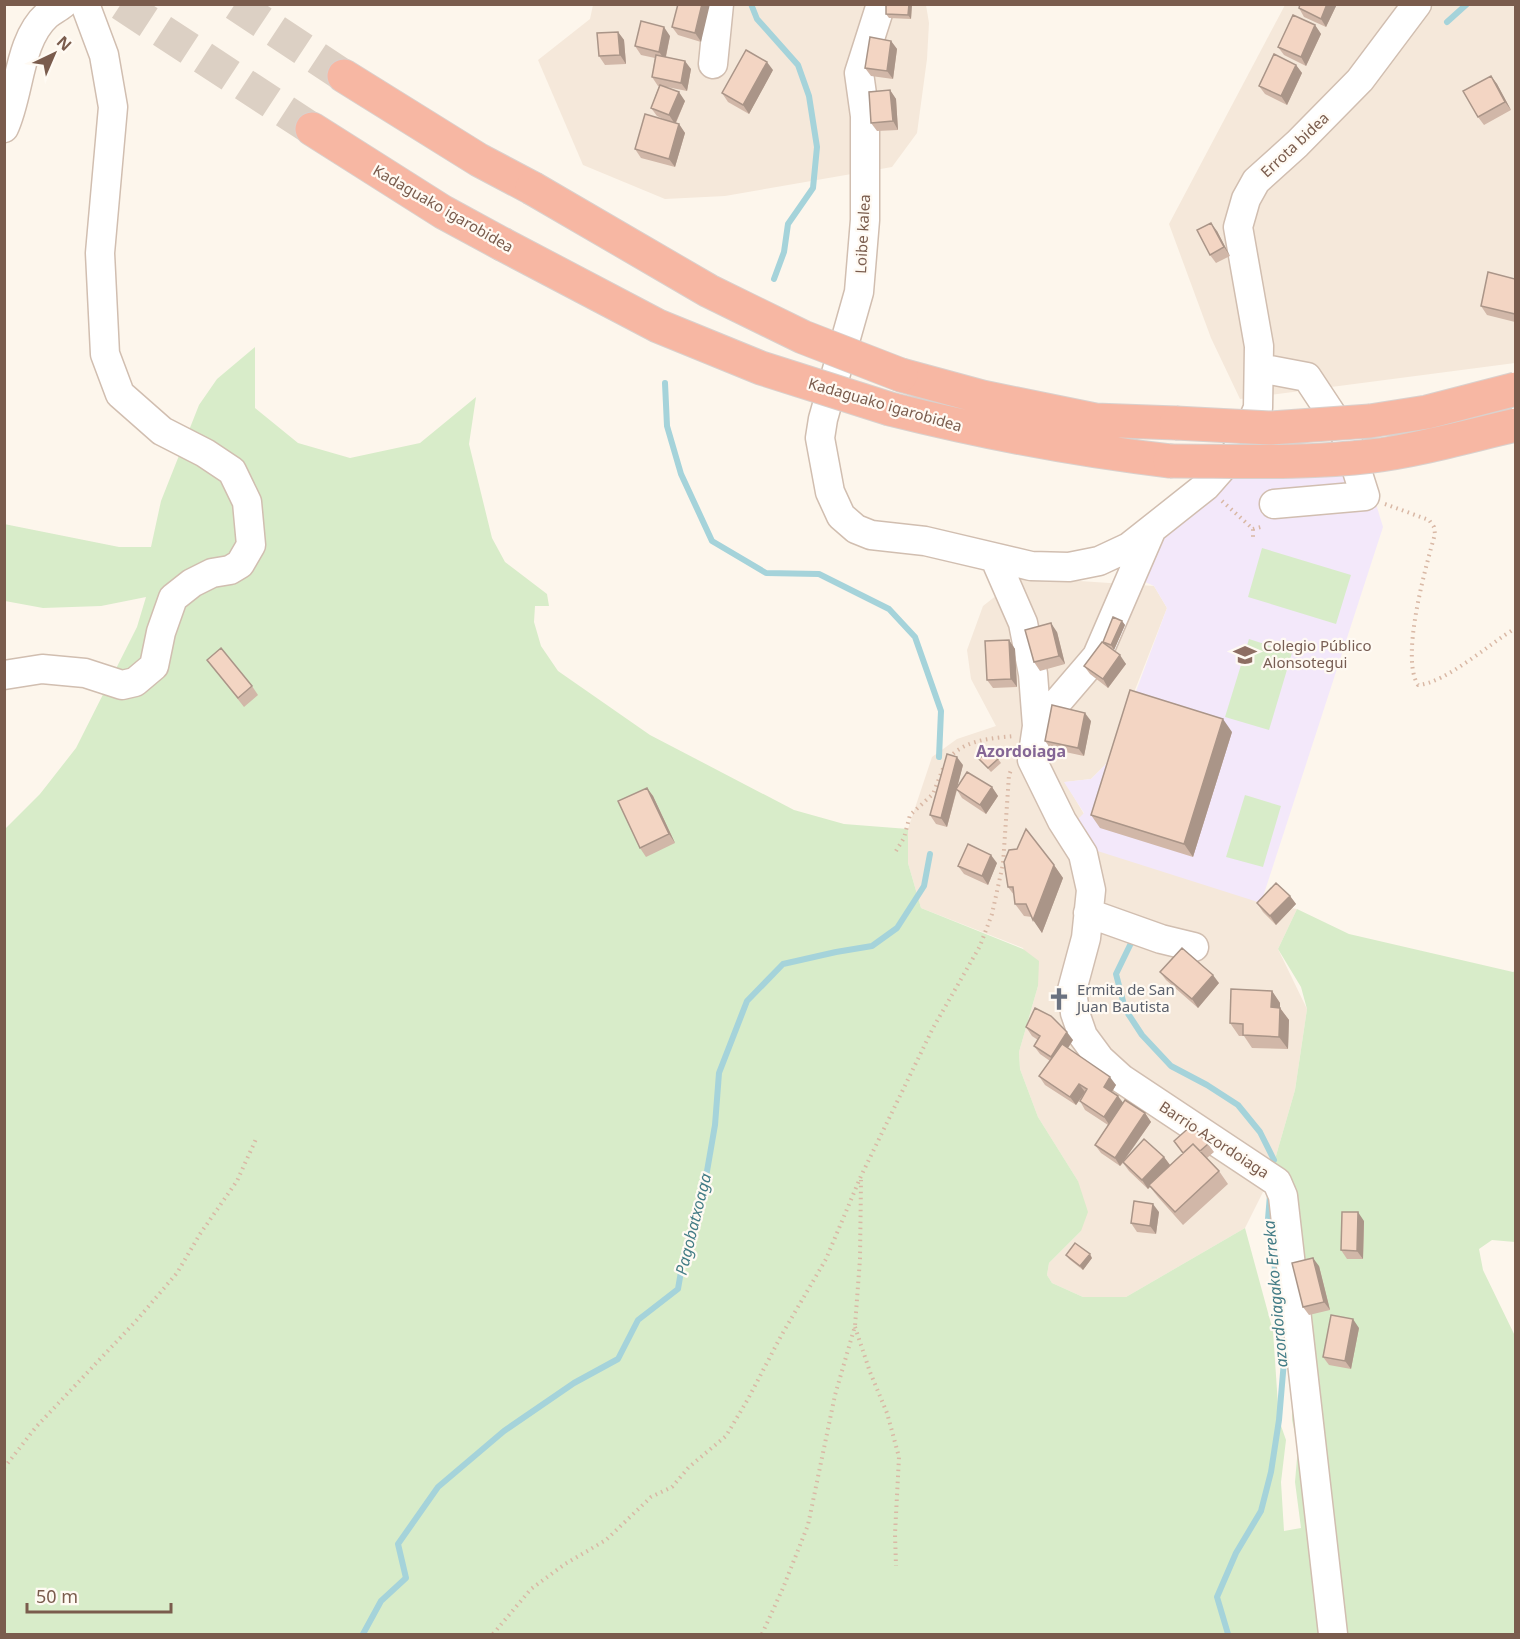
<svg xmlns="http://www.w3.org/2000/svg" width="1520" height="1639" viewBox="0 0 1520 1639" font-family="'Noto Sans',sans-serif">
  <rect width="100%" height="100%" fill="#fdf6ec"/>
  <!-- residential -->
  <path fill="#f5e8da" d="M593,5H926L929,23L927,59L917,133L892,167L725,196L665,199L583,165L538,60L590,19Z
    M1285,5H1515V363L1240,399L1211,338L1169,224Z
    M1020,577L1154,586L1167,608L1106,764L1091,779L1065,782L1084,814L1261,903L1297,909L1278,949L1307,1009L1295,1090L1269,1180L1245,1228L1126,1297H1083L1052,1283L1047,1275L1049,1263L1081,1231L1078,1181L1038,1117L1020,1069L1019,1052L1038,986L1023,948L921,908L908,863V829L932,757L957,739L996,726L971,679L967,650L983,606Z"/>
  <!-- education -->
  <path fill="#f3e8fa" d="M1366,471L1383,527L1261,903L1085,847L1076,821L1084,813L1064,782L1091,779L1106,764L1132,702L1167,608L1154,586L1143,581L1166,528L1231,477Z"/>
  <!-- grass -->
  <path fill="#d8ecc9" d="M255,347V408L298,443L350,458L420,443L476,397L469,444L492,538L505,562L547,594L549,606H535L534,622L541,646L558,671L650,735L794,810L844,824L908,829V863L921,908L1023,949L1039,961L1038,986L1019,1052L1020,1069L1038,1117L1078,1181L1088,1212L1081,1231L1049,1263L1047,1275L1052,1283L1083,1297H1126L1245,1228L1273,1331L1279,1420L1286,1440L1281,1482L1284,1531L1301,1528L1295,1482L1298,1447L1292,1420L1293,1342L1269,1180L1295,1090L1307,1009L1301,987L1278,949L1297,909L1349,934L1513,972L1515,971V1242L1492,1240L1479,1249L1483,1270L1515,1336V1634H5V829L40,794L76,748L137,627L146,597L101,606L43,608L5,601L4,524L119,547H151L161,501L199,405L217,379Z
    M1262,548L1351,575L1336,624L1248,597Z
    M1249,639L1292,653L1269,730L1225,717Z
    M1245,795L1281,806L1263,867L1226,857Z"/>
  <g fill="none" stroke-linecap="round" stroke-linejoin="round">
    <!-- stream -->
    <path stroke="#a5d3da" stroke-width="6" d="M751,4L757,19L798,65L809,96L817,147L813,188L788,224L784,252L774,279
      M1447,22L1467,4
      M665,383L667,426L681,474L712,541L766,573L819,574L889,609L915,637L941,711L939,757
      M1133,939L1116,974L1125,1009L1142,1035L1171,1066L1207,1085L1238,1105L1260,1132L1274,1160
      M363,1634L381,1601L406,1578L398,1544L438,1487L504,1431L574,1383L618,1359L638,1320L678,1289L684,1254L702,1200L715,1125L719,1073L747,1001L783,964L836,952L872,946L897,928L924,886L930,854
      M1228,1634L1217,1597L1236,1553L1261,1511L1271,1472L1279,1420L1284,1361L1281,1313L1268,1219L1270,1195"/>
    <!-- highway-tunnel -->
    <path stroke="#dcd0c4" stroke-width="33" stroke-dasharray="33 16" stroke-linecap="butt" d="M121,4L312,129
      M235,4L344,76"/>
    <!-- minor casing -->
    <g stroke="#d1beb0" stroke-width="31">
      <path id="minor" d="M881,4L859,73L865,116V220L859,292L823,419L820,438L830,492L841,516L856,529L871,535L925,541L1031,566L1069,567L1099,561L1129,547L1206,486L1242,445L1258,408L1259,346L1238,227L1246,199L1256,181L1297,144L1360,80L1417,4
        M713,64L719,4
        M4,128C20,94 18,41 47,15C52,11 58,8 63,4
        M1259,368L1307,377L1346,436L1365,496L1274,504
        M995,559L1023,623L1033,674L1037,726L1032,760L1062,821L1083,854L1091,890L1086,938L1072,990L1075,1013L1083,1036L1100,1059L1122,1079L1277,1182L1283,1196L1333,1634
        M4,675L42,669L85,673L122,685L135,682L154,666L161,632L173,598L192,583L212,573L230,570L240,564L251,545L247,502L232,471L205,453L162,431L120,394L105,354L100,253L113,107L104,55L85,4
        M1037,726L1097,656L1151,531
        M1088,913L1161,939L1194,947"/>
    </g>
    <!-- highway casing -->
    <g stroke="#dad1cd" stroke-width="35">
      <path id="highway" d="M344,76L479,160L532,188
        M312,129L443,212L502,244
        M901,375L982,397L1095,420L1176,423
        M890,409C982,432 1075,450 1170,461"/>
    </g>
    <!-- path -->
    <path stroke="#d9b8a5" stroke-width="4" stroke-dasharray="1.5 4.5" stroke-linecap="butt" d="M1222,501L1253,529V540
      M1385,504L1429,520L1434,527L1435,534C1426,566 1400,657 1418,685C1446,683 1490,643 1516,628
      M1253,529L1261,527
      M949,758C964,740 993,738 1014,736
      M896,851L904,838L910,815L933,794L944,766
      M855,1327L870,1372L887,1413L899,1457L895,1534L896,1566
      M4,1468L36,1427L136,1321L177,1273L200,1234L237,1181L256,1139
      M493,1634L531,1589L565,1564L606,1540L651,1497L672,1487L689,1467L726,1436L748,1399L781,1336L826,1259L861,1176L933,1028L980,946L992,914L1003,864L1009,775L1011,770
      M762,1634L783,1588L808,1525L835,1395L855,1326L860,1259L861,1180"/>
    <!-- minor -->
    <use href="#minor" stroke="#fff" stroke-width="28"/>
    <!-- highway -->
    <use href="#highway" stroke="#f7b7a3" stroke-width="33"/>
    <!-- highway-bridge casing -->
    <g stroke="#dad1cd" stroke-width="35" stroke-linecap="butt">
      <path id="highway-bridge" d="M532,188L709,291L803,337L901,375
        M502,244L658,326L761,368L890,409
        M1176,423L1270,428L1370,421L1427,412L1516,389
        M1170,461C1237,461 1305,464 1372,456C1420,450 1468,436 1516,425"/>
    </g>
    <!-- highway-bridge -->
    <use href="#highway-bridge" stroke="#f7b7a3" stroke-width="33"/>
  </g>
  <!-- wall -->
  <path fill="#d1b7a8" d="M678,4L701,42L678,35L672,27Z
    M886,4H912L911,19L889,18L886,14Z
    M1337,4L1326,27L1304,17L1299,8Z
    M1315,25L1321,34L1306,66L1284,55L1278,47Z
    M618,32L624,40L626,64L605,65L599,56Z
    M670,36L666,57L691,69L687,91L667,87L685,101L676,123L679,124L685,133L675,167L641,158L635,149L670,122L657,116L651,108L659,86H658L652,77L655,58L641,55L635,46Z
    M891,41L897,49L893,79L871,76L865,68Z
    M1296,65L1302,73L1287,105L1265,94L1259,86Z
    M773,70L749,114L728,102L722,93Z
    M1491,76L1497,84L1511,110L1484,125L1478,117Z
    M890,90L896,99L898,130L877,131L871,123Z
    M1217,231L1230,256L1216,263L1210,255Z
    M1515,279V322L1487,315L1481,306Z
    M1122,621L1125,625L1114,650L1111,648L1126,664L1108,688L1090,674L1084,666Z
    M1057,632L1065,664L1040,671L1034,662Z
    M1009,640L1015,649L1017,687L993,688L987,680Z
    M207,660L252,686L258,695L244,707Z
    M1091,721L1084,756L1051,749L1045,741Z
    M1232,732L1193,857L1100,828L1091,815Z
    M979,759H998L1001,763L991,772Z
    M963,765L957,787H992L998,796L986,814L962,798L957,790L947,827L936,824L930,815Z
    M647,788L653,796L675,843L646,857L640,848Z
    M997,863L988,885L964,874L958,866Z
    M1054,865L1063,878L1042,933L1032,917L1024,916L1015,904L1014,895L1008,887Z
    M1290,896L1296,904L1276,925L1263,912L1257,903Z
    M1160,972L1219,983L1198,1008L1166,980Z
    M1272,991L1280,1003V1008L1289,1020L1288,1049L1252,1048L1244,1036H1239L1230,1023Z
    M1026,1027L1073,1040L1068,1048L1116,1085L1112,1092L1123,1103L1145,1113L1151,1122L1124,1161L1164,1157L1170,1165L1183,1153L1174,1141L1208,1144L1214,1152L1207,1158L1219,1171L1228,1184L1183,1225L1158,1197L1150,1187L1148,1189L1129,1171L1123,1163L1120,1166L1101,1153L1095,1145L1108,1125L1085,1110L1080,1101L1085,1092L1076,1105L1045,1085L1039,1076L1050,1061L1040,1054L1034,1046L1038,1040L1032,1036Z
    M1159,1212L1156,1234L1137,1232L1131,1223Z
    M1364,1221L1363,1259H1347L1341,1250Z
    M1066,1255L1092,1258L1083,1270L1069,1259Z
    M1319,1266L1330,1310L1309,1315L1303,1307Z
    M1359,1328L1351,1369L1329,1365L1323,1357Z"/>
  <!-- shaded-wall -->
  <path fill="#aa9588" d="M702,4H710L701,42L695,33Z
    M909,4H912L911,19L908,15Z
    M1327,4H1337L1326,27L1321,19Z
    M1315,25L1321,34L1306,66L1301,57Z
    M664,27L670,36L665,60L659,52Z
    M618,32L624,40L626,64L620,55Z
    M891,41L897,49L893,79L887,71Z
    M685,61L691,69L687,91L681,83Z
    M767,62L773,70L749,114L743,105Z
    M1296,65L1302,73L1287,105L1281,96Z
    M1491,76L1497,84L1511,110L1505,102Z
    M890,90L896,99L898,130L893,121Z
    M679,92L685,101L675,124L669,115Z
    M679,124L685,133L675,167L669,159Z
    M1211,223L1217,231L1230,256L1224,247Z
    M1122,621L1125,625L1114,650L1111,645Z
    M1051,623L1057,632L1065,664L1059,656Z
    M1009,640L1015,649L1017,687L1011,679Z
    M1120,655L1126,664L1108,688L1103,679Z
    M1085,713L1091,721L1084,756L1078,748Z
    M1223,719L1232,732L1193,857L1184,844Z
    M957,757L963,765L947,827L941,818Z
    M992,787L998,796L986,814L980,805Z
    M647,788L653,796L675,843L669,834Z
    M991,855L997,863L988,885L982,876Z
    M1054,865L1063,878L1042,933L1033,920Z
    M1290,896L1296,904L1276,925L1270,916Z
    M1213,975L1219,983L1198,1008L1192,999Z
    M1272,991L1280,1003V1008L1289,1020L1288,1049L1279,1037L1271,1007Z
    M1067,1032L1073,1040L1057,1065L1051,1057Z
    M1110,1077L1116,1085L1110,1095L1104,1087Z
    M1079,1084L1085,1092L1076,1105L1070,1097Z
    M1118,1096L1124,1104L1110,1126L1104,1117Z
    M1145,1113L1151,1122L1120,1166L1115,1158Z
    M1164,1157L1170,1165L1148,1189L1142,1180Z
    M1153,1204L1159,1212L1156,1234L1150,1226Z
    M1358,1212L1364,1221L1363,1259L1357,1251Z
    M1090,1254L1092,1258L1083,1270L1080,1266Z
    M1313,1258L1319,1266L1330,1310L1324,1302Z
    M1353,1319L1359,1328L1351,1369L1345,1361Z"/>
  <!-- building -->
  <path fill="#f3d5c3" stroke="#aa9588" stroke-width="1.5" d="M678,4H702L695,33L672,27Z
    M886,4H909L908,15L886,14Z
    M1300,4H1327L1321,19L1299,8Z
    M1293,15L1315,25L1301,57L1278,47Z
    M641,21L664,27L659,52L635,46Z
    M618,32L620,55L599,56L597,33Z
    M870,37L891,41L887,71L865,68Z
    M746,50L767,62L743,105L722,93Z
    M1274,54L1296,65L1281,96L1259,86Z
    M656,55L685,61L681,83L652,77Z
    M1491,76L1505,102L1478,117L1463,91Z
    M660,85L679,92L669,115L651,108Z
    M890,90L893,121L871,123L869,92Z
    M645,114L679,124L669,159L635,149Z
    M1211,223L1224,247L1210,255L1197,230Z
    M1488,272L1515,279V314L1481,306Z
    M1113,617L1122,621L1111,645L1103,642Z
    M1051,623L1059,656L1034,662L1025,630Z
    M1009,640L1011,679L987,680L985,641Z
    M1102,642L1120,655L1103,679L1084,666Z
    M221,648L252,686L238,698L207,660Z
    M1130,690L1223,719L1184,844L1091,815Z
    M1052,705L1085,713L1078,748L1045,741Z
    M989,749L998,759L988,768L979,759Z
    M947,754L957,757L941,818L930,815Z
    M967,772L992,787L980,805L956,789Z
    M647,788L669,834L640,848L618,801Z
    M1026,829L1054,865L1033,920L1026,904H1015L1013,887H1008L1004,862L1009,850L1017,849Z
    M968,844L991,855L982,876L958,866Z
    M1276,883L1290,896L1270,916L1257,903Z
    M1182,948L1213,975L1192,999L1160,972Z
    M1231,989L1272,991L1271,1007L1280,1008L1279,1037L1243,1035V1024L1230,1023Z
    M1035,1008L1051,1016L1067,1032L1051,1057L1034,1046L1040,1036L1026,1027Z
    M1062,1044L1110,1077L1104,1087L1118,1096L1104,1117L1080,1101L1087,1089L1079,1084L1070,1097L1039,1076Z
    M1125,1100L1145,1113L1115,1158L1095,1145Z
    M1192,1125L1208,1144L1200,1151L1193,1144L1183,1153L1174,1141Z
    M1144,1139L1164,1157L1142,1180L1123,1162Z
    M1193,1144L1219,1171L1175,1212L1149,1185Z
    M1134,1201L1153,1204L1150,1226L1131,1223Z
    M1342,1212H1358L1357,1251L1341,1250Z
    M1075,1243L1090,1254L1080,1266L1066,1255Z
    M1313,1258L1324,1302L1303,1307L1292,1263Z
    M1331,1315L1353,1319L1345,1361L1323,1357Z"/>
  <!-- icons -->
  <defs>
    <g id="school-bare" transform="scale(1.8)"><path d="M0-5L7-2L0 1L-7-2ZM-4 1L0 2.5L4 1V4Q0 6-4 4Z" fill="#8d6e63" stroke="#fffaf3" stroke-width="2.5" paint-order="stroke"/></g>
    <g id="church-bare" transform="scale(1.8)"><path d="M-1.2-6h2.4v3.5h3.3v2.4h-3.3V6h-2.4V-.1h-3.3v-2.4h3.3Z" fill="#6b7280" stroke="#fffaf3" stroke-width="2.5" paint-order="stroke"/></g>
  </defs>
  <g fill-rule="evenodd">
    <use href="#school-bare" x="1245" y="655"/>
    <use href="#church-bare" x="1059" y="999"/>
  </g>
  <g text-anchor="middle" stroke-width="4.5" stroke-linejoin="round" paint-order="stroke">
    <!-- street labels -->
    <g font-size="15" fill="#7a5c4d" stroke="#fffaf3">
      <text transform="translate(1295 145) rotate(-43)" y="5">Errota bidea</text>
      <text transform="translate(443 209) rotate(30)" y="5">Kadaguako igarobidea</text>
      <text transform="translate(863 234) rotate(-87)" y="5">Loibe kalea</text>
      <text transform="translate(885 405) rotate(16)" y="5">Kadaguako igarobidea</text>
      <text transform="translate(1214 1140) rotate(33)" y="5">Barrio Azordoiaga</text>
    </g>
    <!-- education labels -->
    <g font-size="15" fill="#785e54" stroke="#fffaf3" text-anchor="start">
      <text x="1263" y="651">Colegio Público<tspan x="1263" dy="17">Alonsotegui</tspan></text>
    </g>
    <!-- worship labels -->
    <g font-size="15" fill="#5b616d" stroke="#fffaf3" text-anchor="start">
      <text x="1077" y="995">Ermita de San<tspan x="1077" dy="17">Juan Bautista</tspan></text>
    </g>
    <!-- neighbourhood labels -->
    <g font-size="16" font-weight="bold" fill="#846695" stroke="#fffaf3">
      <text x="1021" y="757">Azordoiaga</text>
    </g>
    <!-- water labels -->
    <g font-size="16" font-style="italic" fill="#437c86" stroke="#fffaf3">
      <text transform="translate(693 1224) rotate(-76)" y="6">Pagobatxoaga</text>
      <text transform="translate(1275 1294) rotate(-95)" y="6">azordoiagako Erreka</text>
    </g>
  </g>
  <!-- border -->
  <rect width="1520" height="1639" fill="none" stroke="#7a5c4d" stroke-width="12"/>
  <!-- north arrow -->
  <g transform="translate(54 54) rotate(44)" stroke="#fffaf3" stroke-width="4.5" paint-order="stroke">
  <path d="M0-4.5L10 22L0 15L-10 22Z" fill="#7a5c4d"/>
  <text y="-9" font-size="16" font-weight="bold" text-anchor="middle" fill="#7a5c4d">N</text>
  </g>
  <!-- scale -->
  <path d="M27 1603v9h144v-9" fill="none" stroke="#7a5c4d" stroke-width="3"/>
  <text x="36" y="1603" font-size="18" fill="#7a5c4d" stroke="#fffaf3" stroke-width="4.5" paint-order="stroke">50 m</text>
</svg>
